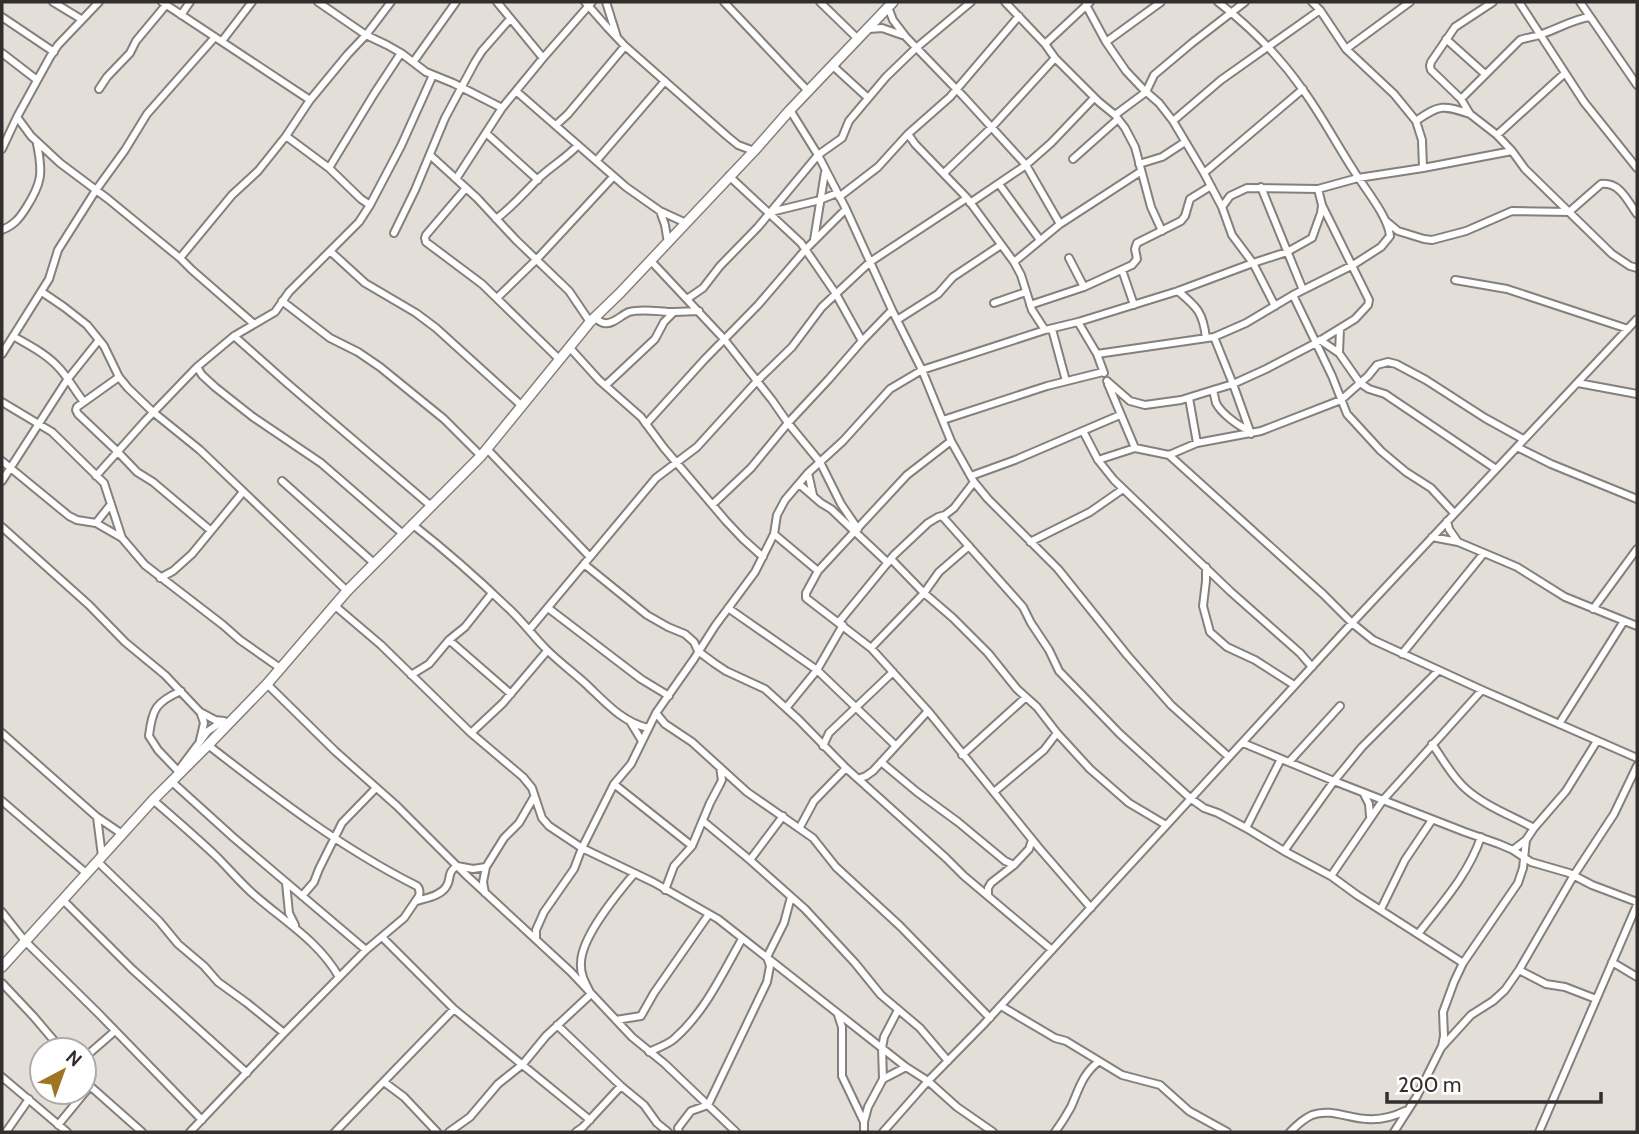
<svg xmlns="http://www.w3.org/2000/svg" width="1639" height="1134" viewBox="0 0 1639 1134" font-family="Cabin,sans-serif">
  <rect width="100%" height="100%" fill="#e4ded9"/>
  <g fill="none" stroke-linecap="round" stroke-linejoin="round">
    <!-- street casing -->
    <g stroke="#85807c" stroke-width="10">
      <path id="street" d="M53,2L81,19
        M99,2L58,45L50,57L17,117L31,136L60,163L108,199L180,258L192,270L254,324
        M162,2L310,100
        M318,2L366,35L387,45L401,53L426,72L453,83L502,108
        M497,2L543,58
        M585,2L607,27L625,46L727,136L738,145L754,151
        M606,2L617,37
        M724,2L808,91
        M820,2L858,39
        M1005,2L1045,44L1055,58L1099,102L1115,115L1125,128L1135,147L1151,207L1162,231
        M1312,2L1320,10L1346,49L1394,94L1416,121L1422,140L1423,168
        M1493,2L1455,27L1431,62L1430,66L1431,70L1461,99L1470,114L1497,135L1512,151L1525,169L1612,254L1630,266L1637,268
        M1519,2L1584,102L1637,168
        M1580,2L1637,85
        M1086,5L1106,42L1126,71L1143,89L1159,103L1173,121L1204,173L1222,207L1232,235L1253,263L1275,306
        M888,7L893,20L906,37L963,96L1026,165L1060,224
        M181,15L190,2
        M1019,16L950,97L908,134L915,144L967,198L1014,262L1021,275L1032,310L1045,330
        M2,17L54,52
        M869,29L882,28L902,35
        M1446,39L1485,74
        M222,41L252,2
        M1106,42L1161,2
        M1045,44L1090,2
        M1346,49L1410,2
        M2,53L37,80
        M414,61L456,2
        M833,66L868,98
        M99,89L107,77L130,53L136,41L166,5
        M516,91L626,187L660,211L686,223
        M1461,99L1520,40C1528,37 1535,37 1542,34C1558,29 1573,19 1590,17
        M790,110L818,155L846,209L892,310L922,370L951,441L974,482L988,499L1058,569L1127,655L1171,705L1229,757
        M1115,115L1146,92L1154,75L1192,43L1245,2
        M1173,121L1221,80L1320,10
        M1416,121C1440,104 1443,105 1470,114
        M556,125L568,114L625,46
        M486,133L538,180
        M1497,135L1565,73
        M286,136L329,168L361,199L370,205
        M2,149L17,117
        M430,155L477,198L516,240L569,291L590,322
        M1073,159L1118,119
        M597,160L665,81
        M1139,164L1162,157L1185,142
        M329,168L374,94L401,53
        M944,173L992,127L1055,58
        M1204,173L1303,89
        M729,176L801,243L836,294L862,341
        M456,179L502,108L543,58L592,2
        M999,184L1040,240
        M1261,187L1303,290
        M466,188L426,235L425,238L426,242L482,284L560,360
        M839,197L878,167L908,134
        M970,203L1026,165L1051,143L1094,98
        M1222,207L1230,196L1247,188L1318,189L1358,178L1423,168L1512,151
        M660,211L665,225L668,243
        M771,212L820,200L837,193
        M496,219C512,207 524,193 538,179C550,167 565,159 577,146
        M1386,221L1398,231L1424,239L1432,240L1466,231L1512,211L1569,212L1601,184C1620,182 1627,200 1637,214
        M2,230C14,225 19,219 26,208C42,183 43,173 37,144
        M394,233L415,190L445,118L475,62L482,51L510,19
        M814,240L825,172
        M330,251L365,283L416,313L436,328L522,406
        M180,258L232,195L258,171L286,136L310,100L348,54L366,35L391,2
        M1069,258L1084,287
        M651,261L724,339L772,400L788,423L820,462L841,504L858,529
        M1014,262L1060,224L1140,172
        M1122,270L1134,305
        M1455,280L1507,289L1628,329
        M1178,291C1197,307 1203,312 1206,338
        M42,292L64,307L87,325L104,346L119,377L128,388L153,412L200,450L347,591
        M1293,295L1332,376L1347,414L1381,451L1406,472L1431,488L1454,513
        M497,298L537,259L613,177
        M687,299L703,288L720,266L758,227L818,155L842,138L849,121L886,77L916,48L971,2
        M282,301L330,338L358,352L380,367L444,419L481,456
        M994,303L1026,292
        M1030,305L1084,287L1132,265L1137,259L1135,249L1137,243L1181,221L1185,216L1190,199L1211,186
        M595,317C598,320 599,322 604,323C613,325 621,315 629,312C642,308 660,312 674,312
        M897,320L938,294L953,277L1001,245
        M1078,322L1097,354L1104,373
        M1052,329L1066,381
        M13,336C30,346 47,354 60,369C69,379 75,391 84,402
        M234,336L288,384L431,506
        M1214,337L1233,384L1251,434
        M1320,340L1339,353L1360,383L1369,389L1385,394L1496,469
        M570,348L599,380L641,417L664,448L726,521L743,539L763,557
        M1339,353L1340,329
        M2,354L49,279L58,250L96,190L125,150L147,114L215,37
        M1097,354L1214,337L1246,323L1293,295L1353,265L1381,247L1390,236C1388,216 1365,189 1354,171C1337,145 1322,116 1303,90C1280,57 1249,26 1218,2
        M197,367L202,375L215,387L253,417L321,463L403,534
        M119,377L77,407L76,410L78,414L117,451L137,472L153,482L210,530
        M1107,381L1130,401L1145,405L1181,400L1213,390L1233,384L1266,369L1316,343L1355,319L1368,305L1369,300L1322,205L1318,189
        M1578,383L1637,394
        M1108,384L1135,448
        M606,385L655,339L664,322L674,312L699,311
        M1213,390C1214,394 1215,399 1216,403C1221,413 1239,427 1249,430
        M1189,398L1197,443
        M2,402L52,432L104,483L122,538L145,565L223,625L240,640L280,668
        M943,420L1047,386L1103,372
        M646,424L705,359L758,305L806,249L846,209
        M1083,431L1098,460L1114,480L1231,592L1300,653L1312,667
        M1517,447L1551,464L1637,499
        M487,449L590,557
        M1169,455L1323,594L1352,623L1373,640L1482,690L1637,758
        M1098,460L1135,448L1169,455L1197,443L1261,431L1341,400L1368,376L1377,365L1388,362L1396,364L1426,380L1485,418L1523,439
        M2,461L69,516L77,520L96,523L122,538
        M808,473L813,495
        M96,476L145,421L197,367L234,336L275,312L289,292L359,222L370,205L401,146L433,75
        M971,476L1015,460L1120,415
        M2,481L67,380L99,340
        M282,481L375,564
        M799,484L821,503L831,509L888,563
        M713,504L751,468L788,423L829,379L862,341L892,310
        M942,516L1023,607L1031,623L1049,650L1059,671L1120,734L1190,798L1204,808L1218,813L1246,828L1284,851L1331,876L1357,895L1463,963
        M1447,521L1449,529L1458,542
        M96,523L111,504
        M412,524C445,550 476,577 506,606C521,619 532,635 546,649C559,662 574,673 587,685C605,702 622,722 648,728
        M2,527L89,605L125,642L165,675L200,712L215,720L224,721
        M774,534L818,571L806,593V598L871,648L928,711L1039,848L1091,908
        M1432,537L1458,542L1503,561L1517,567L1565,597L1637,626
        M1030,542L1090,512L1123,489
        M891,559L924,593L953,618L988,653L1017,689L1037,707L1057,733L1090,769L1129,803L1166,825
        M584,564L647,615L668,627L685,634L694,642L698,651L714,663L726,671L765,689L798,719L846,768L946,858L964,876L1052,950
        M1206,567V581L1203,606L1210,632L1227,647L1255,660L1294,685
        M818,571L907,475L951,441
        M160,578L173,571L192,554L243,492
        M334,605L381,645L471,733L523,777L532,788L542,818L549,826L582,848L653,882L718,919L906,1067L928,1081L957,1107L993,1132
        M548,608L641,679L669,696
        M728,608L817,670L896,746
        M1593,609L1637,549
        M839,622L894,555L928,523L938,517L945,515L954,508L974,482
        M529,630L656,478L697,447L757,381L792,347L822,307L870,262L967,198
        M449,640L511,694
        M871,648L924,593L939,572L969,546
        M1402,654L1484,553
        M411,675L429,664L449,640L465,627L492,593
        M267,684L335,751L397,806L465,874L571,972L632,1037L665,1064L736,1132
        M786,708L817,670L843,625
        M656,713L665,724L692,742L747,792L813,838L836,867L900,926L990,1018
        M631,723L642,741
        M1559,724L1624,621
        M2,733L97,817L122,834
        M471,733L503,703L547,651
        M200,740L204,723L201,714
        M1243,743L1334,781L1465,832L1499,844L1513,850L1531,862L1569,873L1592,885L1637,902
        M1432,744C1443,759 1452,777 1466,789C1485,806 1512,816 1534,828
        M823,746L829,733L893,672
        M962,755L1025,698
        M881,762L917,792L958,822L1005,861L1014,865
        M1289,762L1340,706
        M181,767L208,731L223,721
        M178,771L158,750L149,736C152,709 156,702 181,691
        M858,779L866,776L873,771L928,711
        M171,781L234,838L366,950
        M614,784L692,846
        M994,792L1044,750L1057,733
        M1364,794L1369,804L1370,816
        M153,800C175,819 196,837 217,857C229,869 239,881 251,892C282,920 318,940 339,977
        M2,801L86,873
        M783,816L750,860L805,909L855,963L881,995L920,1028L948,1061
        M97,817L102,856
        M703,821L750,860
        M800,827L814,801L846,768
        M1246,828L1281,759
        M1513,850L1526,840L1534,828L1566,791L1597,741
        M1284,851L1334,781L1362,747L1438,671
        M97,861L159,921L178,944L204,966L218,982L247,1003L284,1033
        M1331,876L1383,800L1482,690
        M286,883L289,913L295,925
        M665,890L674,866L692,846L710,803L719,786L722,780L720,767
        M485,893L483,882L486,867L504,838L519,823L534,797
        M988,895V888L991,883L1014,865L1029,849L1032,840
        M302,896L314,882L319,869L342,823L376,788
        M63,900L132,969L247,1073
        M417,901C426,898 440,896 446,887C452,879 446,873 457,866L473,869L486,867
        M1381,909L1405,860L1432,820
        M2,912L25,941L98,1013L202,1120
        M1418,934C1442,903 1468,875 1481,837
        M382,937L454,1009L590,1120
        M536,938V930L544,912L574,869L582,848L614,784L631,764L656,713L694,659L715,626L755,572L774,534L777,515L785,500L808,473L843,441L890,389L922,370L1045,330L1078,322L1178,291L1253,263L1287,252L1312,238L1321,213L1322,205
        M1612,962L1637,977
        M1519,970L1546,984L1565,987L1596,999
        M2,983L34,1017L62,1050
        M1001,1006L1055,1038L1066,1041L1122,1075L1160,1085L1189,1111L1227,1132
        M838,1015L842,1027V1076L864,1122
        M616,1020L641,1016L654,993L709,914
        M557,1025L621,1086L644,1105L657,1123L668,1132
        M1442,1046L1444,1036L1443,1012L1454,982L1463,963L1518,883L1523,868L1526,840
        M649,1052C657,1048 667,1045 674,1039C705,1012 722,974 742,939
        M84,1058L115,1031
        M2,1077L67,1132
        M883,1079L906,1067
        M384,1082L404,1097L437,1132
        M90,1086L142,1132
        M58,1125L90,1086L84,1079
        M6,1132L29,1099
        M190,1132L284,1033L366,950L404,918L419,896C420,892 420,889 417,886C341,848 275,797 208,745
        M335,1132L454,1009
        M449,1132L470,1117L498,1084L523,1064L546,1036L591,994C586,984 580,975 581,963C581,937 617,894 634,874
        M576,1132L583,1127L621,1086
        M679,1132L678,1128L691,1111L708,1105L767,982L770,966L767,957L784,923L791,897
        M864,1132V1122L868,1107L883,1079L882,1048L884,1037L898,1010
        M883,1132L928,1081L983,1025L1352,623L1637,319
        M1055,1132C1061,1124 1066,1116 1071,1107C1079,1089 1082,1075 1098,1062
        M1290,1132C1297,1125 1303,1119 1312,1115C1330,1108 1350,1119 1367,1119C1382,1120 1393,1117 1405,1111
        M1394,1132L1417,1096L1441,1048L1471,1015L1493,1001L1505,990L1519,970L1574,875L1614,814L1637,766
        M1539,1132L1637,905"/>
    </g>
    <!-- secondary casing -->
    <g stroke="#85807c" stroke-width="12">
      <path id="secondary" d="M2,967L153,800L208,745L267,684L347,591L481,456L590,322L620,293L686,223L754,151L790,110L893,2"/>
    </g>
    <!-- street -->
    <use href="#street" stroke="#fff" stroke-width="6"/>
    <!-- secondary -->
    <use href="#secondary" stroke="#fff" stroke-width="9"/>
  </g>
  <!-- border -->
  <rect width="1639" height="1134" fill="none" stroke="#312f2d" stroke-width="7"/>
  <!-- north arrow -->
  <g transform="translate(63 1071) rotate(41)"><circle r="33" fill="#ffffff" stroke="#adacab" stroke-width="2"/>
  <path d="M0-5L12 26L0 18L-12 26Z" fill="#a07425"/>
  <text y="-10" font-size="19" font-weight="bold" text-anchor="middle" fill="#312f2d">N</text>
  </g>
  <!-- scale -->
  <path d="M1387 1092v10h214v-10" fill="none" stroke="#312f2d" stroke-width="3.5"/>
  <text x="1398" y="1092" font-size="21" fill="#312f2d" stroke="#ffffff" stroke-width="5" paint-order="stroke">200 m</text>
</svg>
